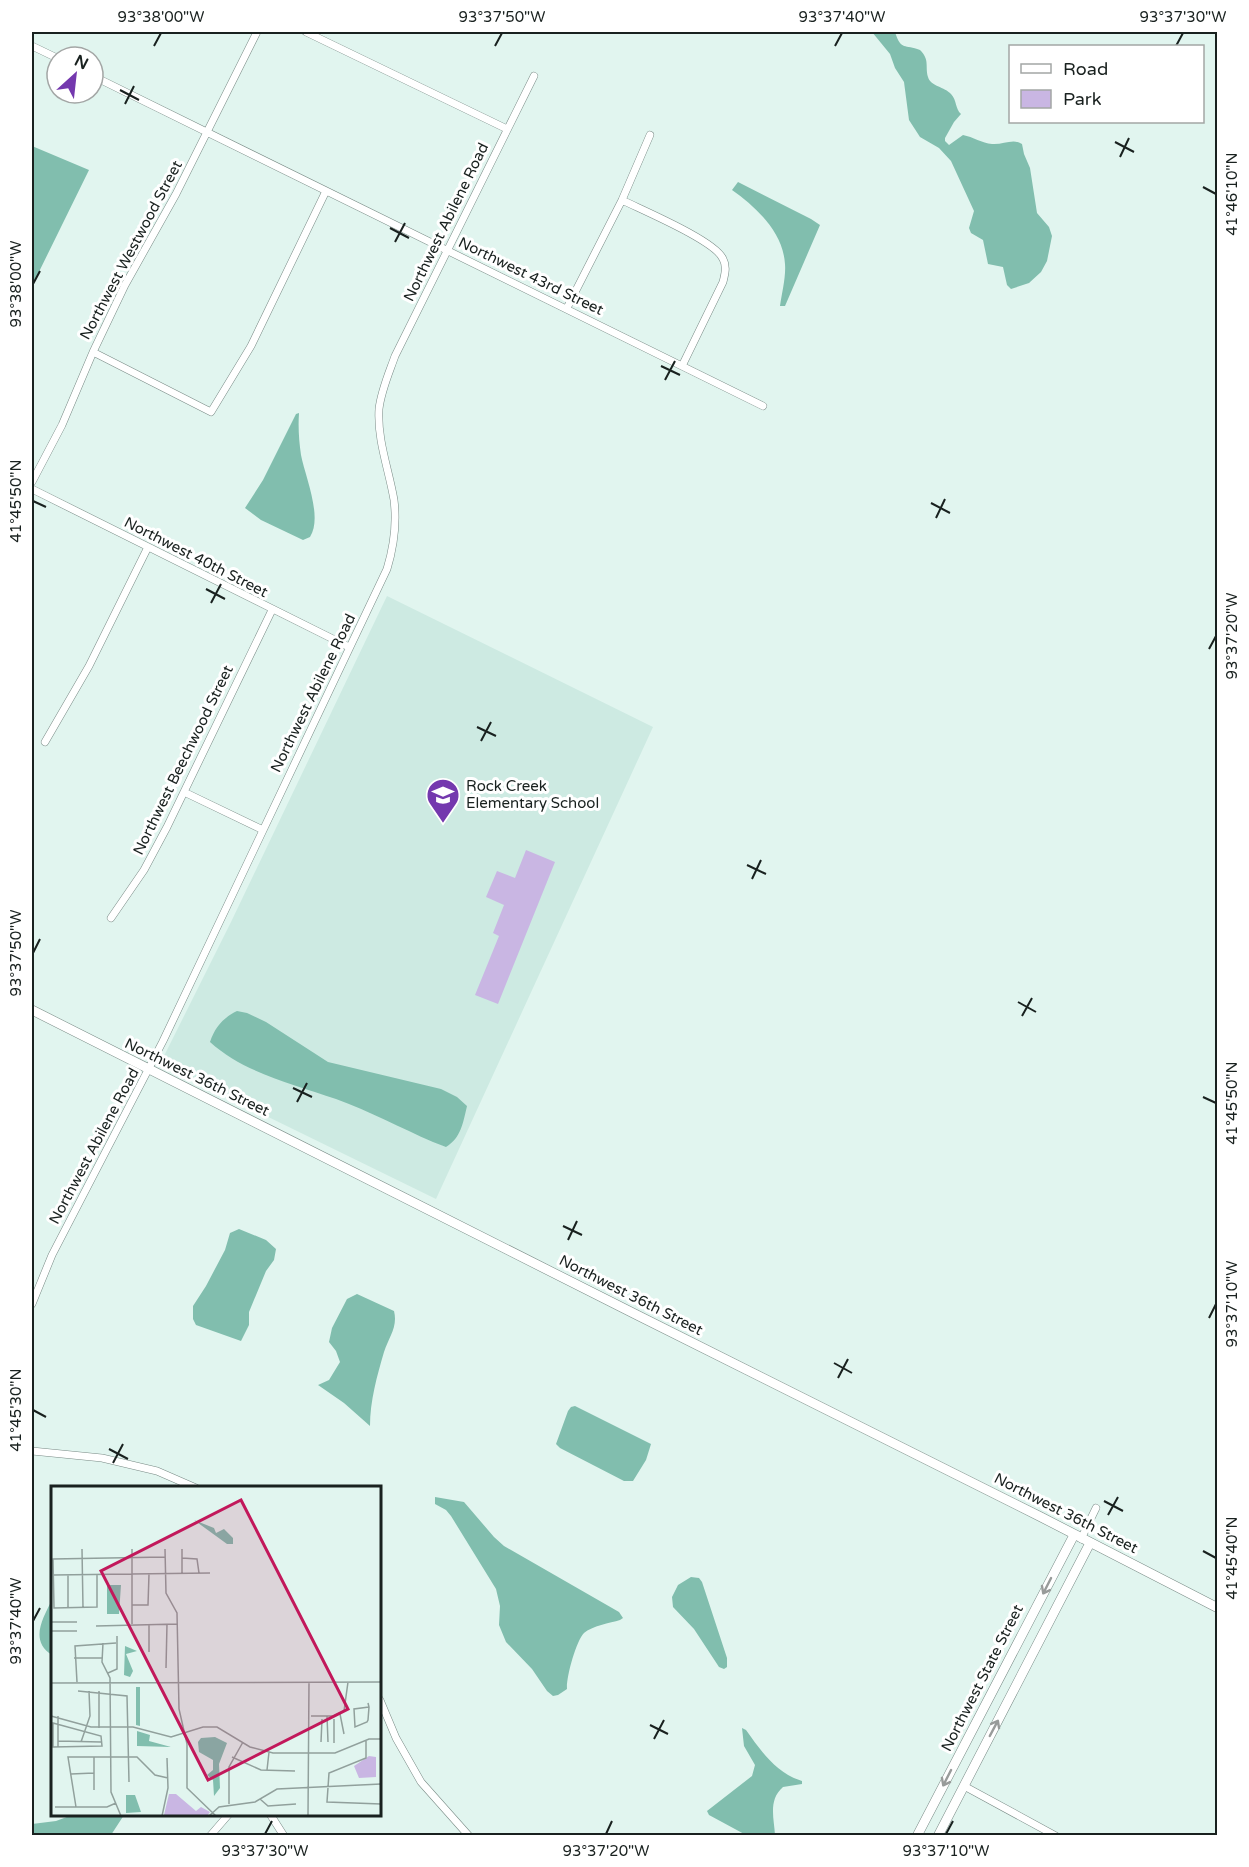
<svg xmlns="http://www.w3.org/2000/svg" width="1249" height="1867" viewBox="0 0 1249 1867" font-family="'Varela Round',sans-serif">
  <rect width="100%" height="100%" fill="#e1f5ef"/>
  <!-- built -->
  <path fill="#cdeae2" d="M387,596L653,727L436,1199L160,1064L231,922Z"/>
  <!-- green -->
  <path fill="#c9b6e3" d="M526,850L555,862L498,1004L475,995L499,936L493,933L504,905L486,897L497,871L515,878Z"/>
  <!-- water -->
  <path fill="#81beae" d="M872,32H895C901,51 905,44 920,50C930,60 925,66 928,77C930,86 945,87 951,94C957,100 955,109 961,114L954,122L945,138V141L949,145L963,135C973,137 982,143 992,144C1003,145 1013,138 1022,144L1024,154L1030,168L1037,213L1049,227L1052,236L1047,261L1041,272L1029,283L1011,289L1007,285L1003,267L988,264L983,240L971,233L969,228L974,211L951,161L939,148L920,137L909,120L904,82L895,68L890,54Z
    M32,146L89,170L32,286Z
    M738,182L811,219L820,225L785,306H780C782,292 786,277 785,264C783,232 756,207 732,190Z
    M299,413C298,427 299,441 301,455C305,476 323,517 310,537L303,540L261,520L245,508L263,480L296,414Z
    M237,1011L247,1013L266,1022L328,1062L441,1089L457,1097L467,1106C463,1123 461,1138 446,1147L433,1142C401,1128 369,1111 336,1099C293,1084 244,1073 210,1042C215,1027 223,1018 237,1011Z
    M239,1229L266,1240L276,1249L274,1260L266,1271L249,1312V1325L241,1341L196,1325L193,1319V1306L206,1286L225,1250L230,1233Z
    M357,1294L394,1311C398,1327 389,1337 384,1352C377,1376 370,1401 370,1426L344,1403L318,1385L329,1380L340,1362L336,1351L329,1342L332,1328L347,1299Z
    M575,1406L651,1444L646,1460L633,1481H624L560,1448L556,1444L568,1411L571,1407Z
    M435,1497L464,1502L494,1537L504,1546L619,1612L623,1618L620,1620C610,1623 592,1626 584,1633C576,1641 566,1678 567,1689L558,1695L553,1696L547,1691L532,1669L506,1642L499,1625L500,1606L496,1589L451,1516L446,1510L435,1504Z
    M691,1577L699,1578L702,1582L727,1658V1667L724,1669L719,1667L694,1629L673,1607L672,1597L678,1585Z
    M52,1600V1655C29,1641 43,1618 52,1600Z
    M742,1728L746,1730C761,1751 776,1773 802,1781V1784L783,1787C768,1800 774,1818 775,1835H746L709,1815L707,1811L752,1776L755,1765L744,1746Z
    M72,1815V1814L124,1815L111,1835H32V1824L56,1821Z"/>
  <g fill="none" stroke-linecap="round" stroke-linejoin="round">
    <!-- street casing -->
    <g stroke="#788a85" stroke-width="8">
      <path id="street" d="M306,32L507,129
        M32,46L57,58
        M93,76L763,406
        M622,200C642,210 716,241 723,259C727,266 725,274 723,282L682,366
        M567,308L622,200L650,135
        M93,352L211,412L251,346L326,191
        M32,482L62,425L93,352L125,285L176,194L257,32
        M32,489L349,647
        M45,742L89,666L148,547
        M184,792L263,830
        M111,918L144,870L167,827L272,610
        M32,1304L52,1255L163,1041L387,569C394,546 397,524 394,500C389,470 377,440 379,409C381,391 389,373 395,356L534,76
        M32,1451L102,1458L157,1471L196,1488
        M1081,1539L1096,1508
        M380,1700L396,1738L421,1782L469,1836
        M964,1786L1056,1836
        M270,1814L284,1836
        M210,1836L229,1814"/>
    </g>
    <!-- secondary casing -->
    <g stroke="#788a85" stroke-width="10">
      <path id="secondary" d="M32,1010L637,1315L1041,1517L1218,1608
        M917,1836L1074,1535
        M938,1836L1090,1543"/>
    </g>
    <!-- street -->
    <use href="#street" stroke="#fff" stroke-width="7"/>
    <!-- secondary -->
    <use href="#secondary" stroke="#fff" stroke-width="9"/>
  </g>
  <!-- one-way arrows -->
  <defs><path id="oneway-shaft" d="M-6 0H5M1.5-3L5.5 0L1.5 3" fill="none" stroke-width="1.6" stroke-linecap="round" stroke-linejoin="round" transform="scale(1.5)"/></defs>
  <g stroke="#989b9a">
    <use href="#oneway-shaft" transform="translate(1047 1586) rotate(117)"/>
    <use href="#oneway-shaft" transform="translate(994 1728) rotate(-62)"/>
    <use href="#oneway-shaft" transform="translate(947 1778) rotate(117)"/>
  </g>
  <!-- ticks -->
  <path fill="none" stroke="#19211f" stroke-width="2" d="M154,46L161,33M495,46L502,33M835,46L842,33M1176,46L1183,33M120,90L139,100M125,104L134,86M1115,142L1134,152M1120,157L1129,138M1203,187L1216,194M390,228L409,238M395,242L405,223M33,284L40,271M661,366L680,375M665,380L675,361M33,501L46,507M931,503L950,513M936,518L945,499M206,589L225,599M211,603L221,584M1209,649L1216,636M477,727L496,736M481,741L491,722M747,865L766,874M752,879L761,860M33,953L40,939M1018,1002L1036,1012M1022,1016L1032,998M293,1088L312,1097M1203,1097L1216,1103M297,1102L307,1083M563,1226L582,1235M568,1240L577,1221M1209,1318L1216,1304M834,1363L852,1373M838,1378L848,1359M33,1410L46,1417M109,1449L128,1459M113,1463L123,1444M1104,1501L1123,1511M1108,1515L1118,1497M1203,1551L1216,1558M33,1621L40,1608M650,1725L668,1734M654,1739L664,1720M265,1834L272,1821M606,1834L612,1821M946,1834L953,1821"/>
  <!-- icons -->
  <defs>
    <g id="school-pin" transform="scale(1.725)"><path d="M0 17L-7.5 6A9.5 9.5 0 1 1 7.5 6Z" fill="#7438ae" stroke="#fff"/><path d="M0-5L7-2L0 1L-7-2ZM-4 1L0 2.5L4 1V4Q0 6-4 4Z" fill="#fff"/></g>
  </defs>
  <g fill-rule="evenodd">
    <use href="#school-pin" x="443" y="795"/>
  </g>
  <g text-anchor="middle" stroke-width="6" stroke-linejoin="round" paint-order="stroke">
    <!-- street labels -->
    <g font-size="15" fill="#19211f" stroke="#fff">
      <text transform="translate(446 222) rotate(-64)" y="5">Northwest Abilene Road</text>
      <text transform="translate(131 250) rotate(-62)" y="5">Northwest Westwood Street</text>
      <text transform="translate(531 276) rotate(26)" y="5">Northwest 43rd Street</text>
      <text transform="translate(196 557) rotate(27)" y="5">Northwest 40th Street</text>
      <text transform="translate(313 693) rotate(-64)" y="5">Northwest Abilene Road</text>
      <text transform="translate(183 760) rotate(-64)" y="5">Northwest Beechwood Street</text>
      <text transform="translate(197 1077) rotate(26)" y="5">Northwest 36th Street</text>
      <text transform="translate(94 1146) rotate(-62)" y="5">Northwest Abilene Road</text>
      <text transform="translate(631 1295) rotate(27)" y="5">Northwest 36th Street</text>
      <text transform="translate(1066 1513) rotate(27)" y="5">Northwest 36th Street</text>
      <text transform="translate(982 1678) rotate(-63)" y="5">Northwest State Street</text>
    </g>
    <!-- poi labels -->
    <g font-size="15" fill="#19211f" stroke="#fff" text-anchor="start">
      <text x="466" y="791">Rock Creek<tspan x="466" dy="17">Elementary School</tspan></text>
    </g>
  </g>
  <!-- overview -->
  <g transform="translate(51 1486)">
    <rect width="330" height="330" fill="#e1f5ef"/>
    <path d="M318,270L325,271V291L308,292L303,280ZM118,308H125L145,325L150,321L159,326L156,330L113,329Z" fill="#c9b6e3"/>
    <path d="M143,34L163,42L165,47L173,43L182,52V58H176ZM56,99H70L68,128H56ZM74,160L86,165L75,168L82,185L79,191L73,189ZM85,201H89V240L85,239ZM86,245L99,249L98,255L120,261L86,260ZM164,251L176,257L168,278L169,302L163,310L162,294L156,289L162,284V274L148,266L147,256L150,252ZM75,309H84L90,326L75,327Z" fill="#81beae"/>
    <path fill="none" stroke="#91a09c" stroke-width="1.5" d="M31,63L32,122M81,63V138M114,63L115,107L126,127L128,223L136,258V302L165,330M131,63V87M131,72L146,73L148,87M2,89L159,87M17,89V122M46,89V121L3,122L2,73L114,71M81,119H97L98,88M0,136H26M45,140L126,138M0,145H26M52,157L51,176L59,192L60,306L70,330M98,166V138M23,172H51M115,182L116,138M57,187L66,183V150M26,196L24,160L65,157M0,197L330,196M27,205L76,210L78,296M317,217L318,221L317,234L316,236L304,241L303,223L318,221M289,228L293,248M0,230L40,241H82L120,251L152,241H166L199,261L222,267H284L318,253H330M260,230H282L293,225L297,196M276,230L277,256M2,237L50,250L51,260L2,261ZM48,242V205M315,254V272L278,287L276,316L330,318M7,255L50,256M30,256L39,230L38,205M270,256L271,233M283,257V233M7,261V230M43,271V304M181,271L210,284L244,285M216,284L218,266M20,288L43,287M209,313L217,320L245,318M178,318V281L192,256M4,321H56L65,317M25,321L17,271H86L104,289L117,292M111,330L117,302L116,272M158,330L168,321L204,316L226,303L330,298M257,330L258,196"/>
    <path fill="#c2185b" fill-opacity="0.15" stroke="#c2185b" stroke-width="3" d="M190,14L297,223L157,294L50,85Z"/>
    <rect width="330" height="330" fill="none" stroke="#19211f" stroke-width="3"/>
  </g>
  <!-- border -->
  <rect width="1249" height="1867" fill="none" stroke="#ffffff" stroke-width="66"/>
  <!-- legend -->
  <rect x="1009" y="45" width="195" height="78" fill="#ffffff" stroke="#a3a6a5" stroke-width="1.5"/>
  <rect x="1021" y="64" width="30" height="9" fill="#ffffff" stroke="#a3a6a5" stroke-width="1.5"/>
  <text x="1063" y="75" font-size="18" fill="#19211f">Road</text>
  <rect x="1021" y="90" width="30" height="18" fill="#c9b6e3" stroke="#a3a6a5" stroke-width="1.5"/>
  <text x="1063" y="105" font-size="18" fill="#19211f">Park</text>
  <!-- north arrow -->
  <g transform="translate(75 75) rotate(27)"><circle r="28" fill="#ffffff" stroke="#a3a6a5" stroke-width="1.5"/>
  <path d="M0-4.5L10 22L0 15L-10 22Z" fill="#7438ae"/>
  <text y="-9" font-size="16" font-weight="bold" text-anchor="middle" fill="#19211f">N</text>
  </g>
  <rect x="33" y="33" width="1183" height="1801" fill="none" stroke="#19211f" stroke-width="2"/>
  <g font-size="15" text-anchor="middle" fill="#19211f">
    <text x="161" y="22">93°38'00"W</text>
    <text x="502" y="22">93°37'50"W</text>
    <text x="842" y="22">93°37'40"W</text>
    <text x="1183" y="22">93°37'30"W</text>
    <text transform="translate(1232 194) rotate(-90)" y="5">41°46'10"N</text>
    <text transform="translate(16 284) rotate(-90)" y="5">93°38'00"W</text>
    <text transform="translate(16 501) rotate(-90)" y="5">41°45'50"N</text>
    <text transform="translate(1232 636) rotate(-90)" y="5">93°37'20"W</text>
    <text transform="translate(16 953) rotate(-90)" y="5">93°37'50"W</text>
    <text transform="translate(1232 1103) rotate(-90)" y="5">41°45'50"N</text>
    <text transform="translate(1232 1304) rotate(-90)" y="5">93°37'10"W</text>
    <text transform="translate(16 1410) rotate(-90)" y="5">41°45'30"N</text>
    <text transform="translate(1232 1558) rotate(-90)" y="5">41°45'40"N</text>
    <text transform="translate(16 1621) rotate(-90)" y="5">93°37'40"W</text>
    <text x="265" y="1856">93°37'30"W</text>
    <text x="606" y="1856">93°37'20"W</text>
    <text x="946" y="1856">93°37'10"W</text>
  </g>
</svg>
